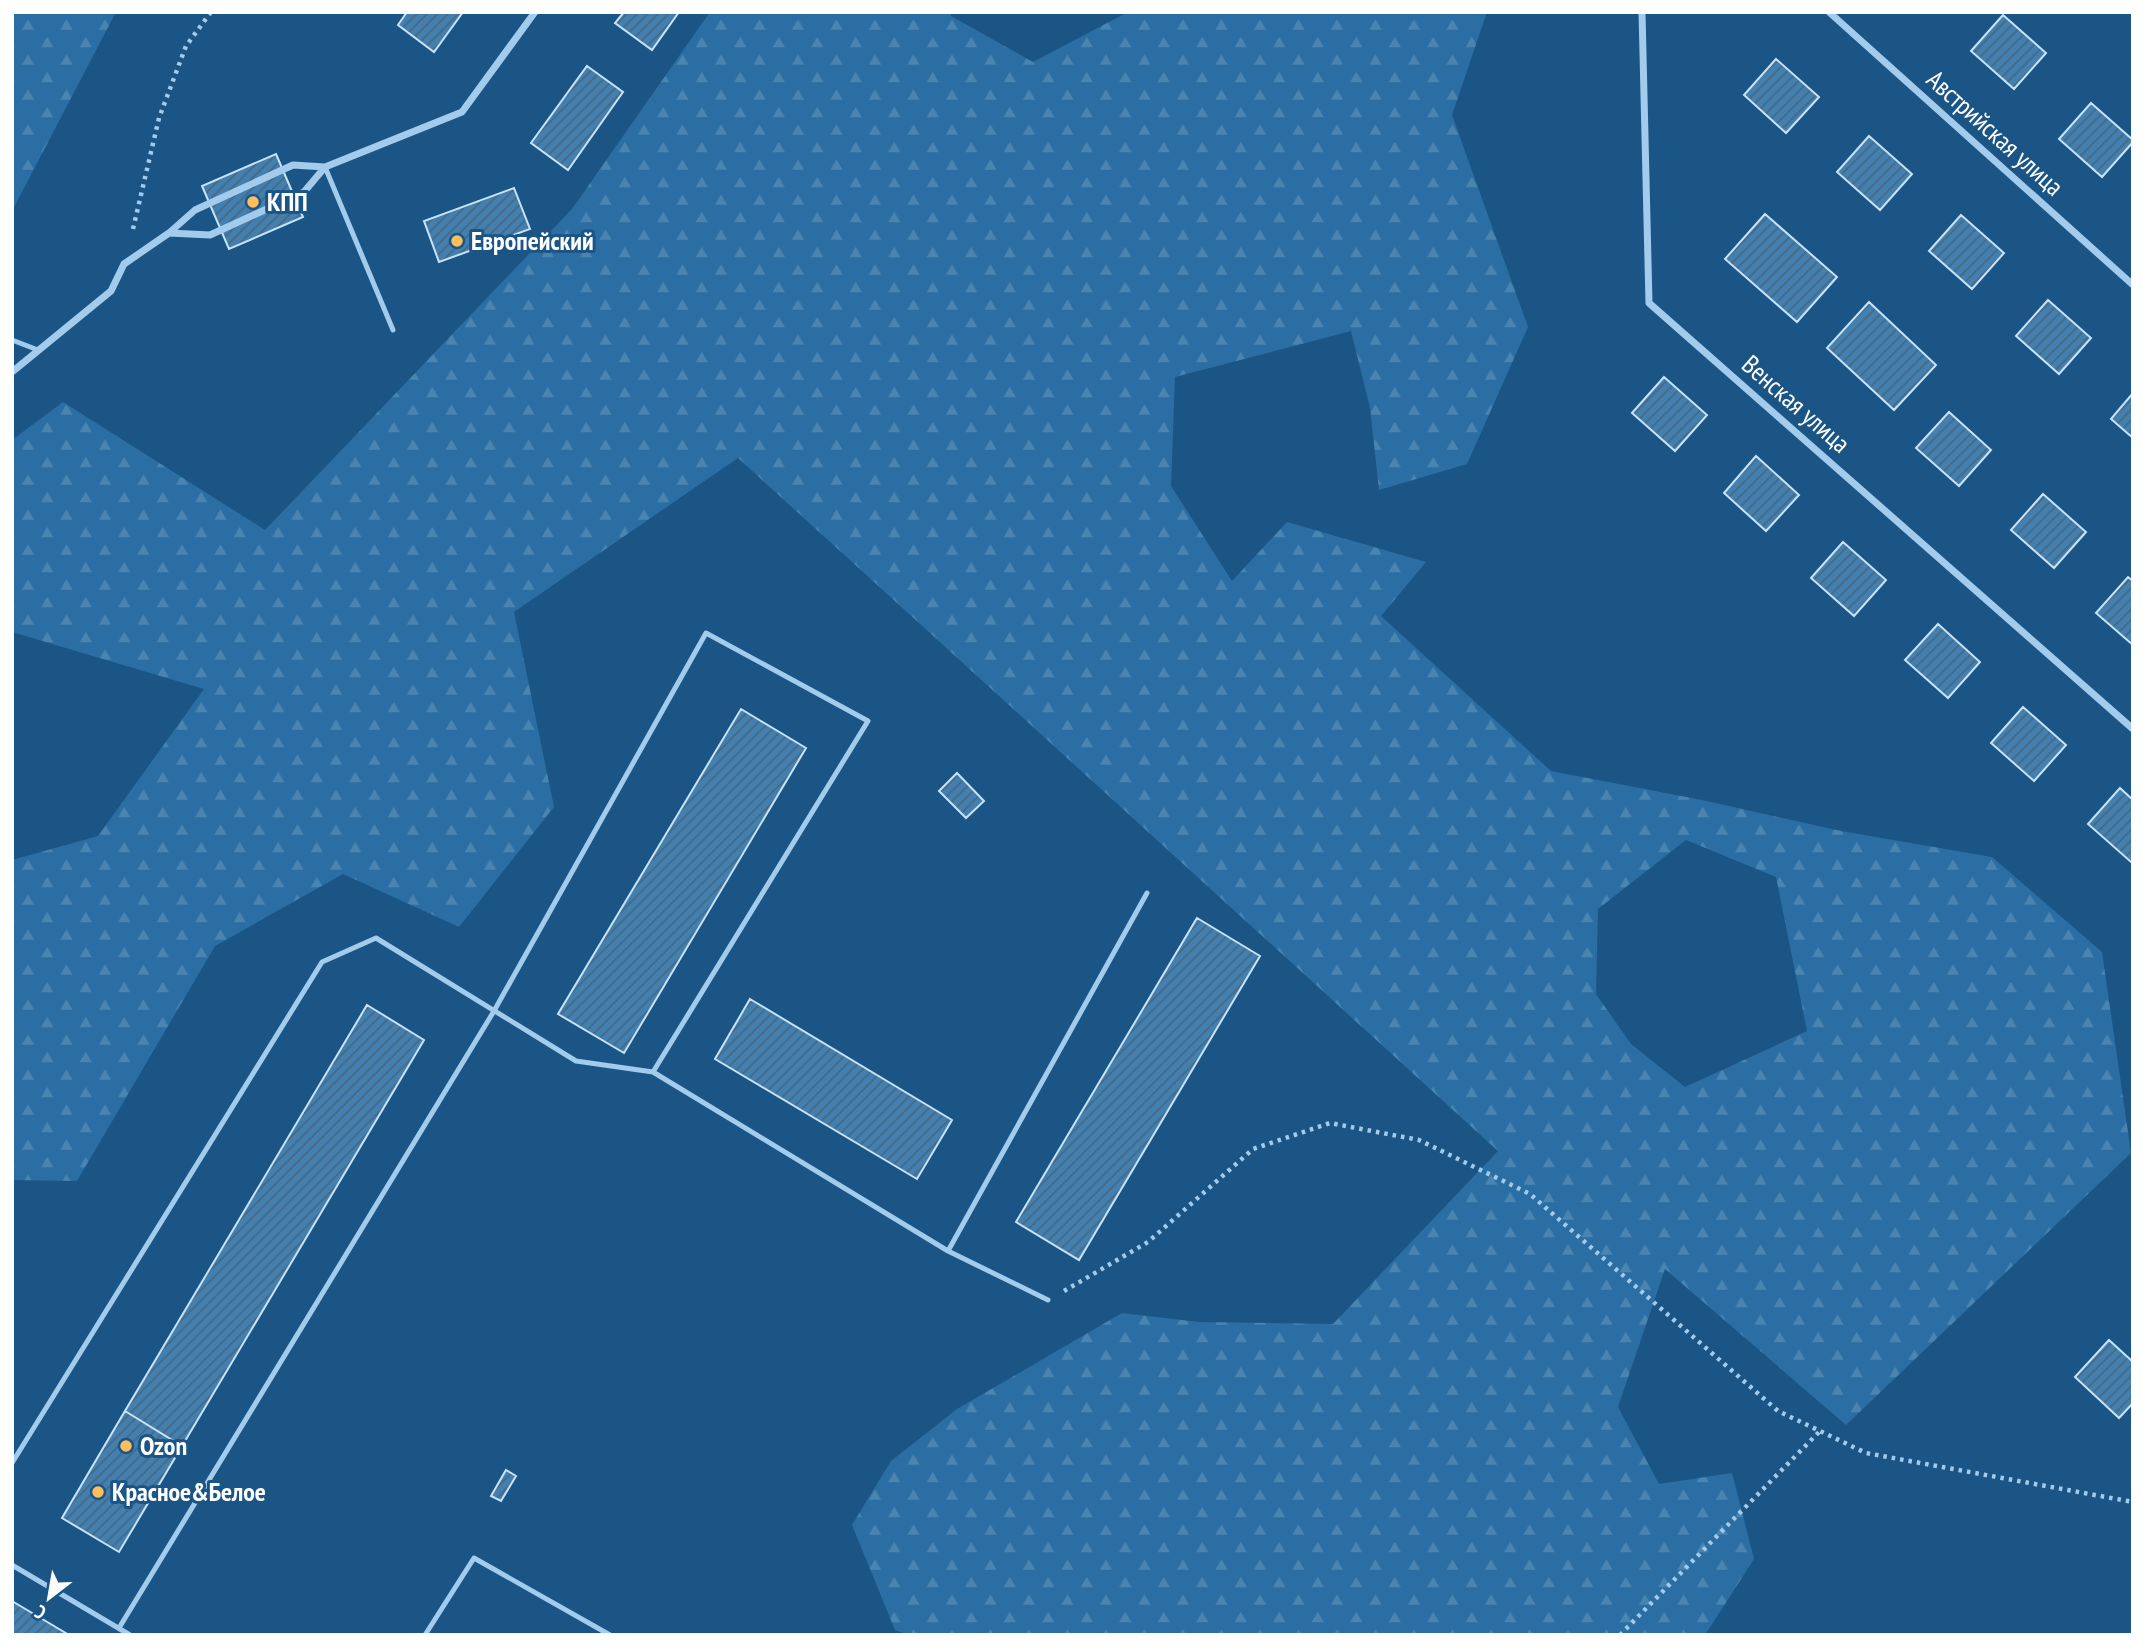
<svg xmlns="http://www.w3.org/2000/svg" width="2145" height="1647" viewBox="0 0 2145 1647" font-family="'PT Sans Narrow',sans-serif">
  <defs>
    <pattern id="forest-firs" width="22" height="20" patternUnits="userSpaceOnUse" patternTransform="scale(1.75)"><rect width="22" height="20" fill="#2a6ea3"/><path d="M5 1l3.5 6h-7zM16 11l3.5 6h-7z" fill="#4a84b1"/></pattern>
    <pattern id="building-hatch" width="6" height="6" patternUnits="userSpaceOnUse" patternTransform="scale(1.75)"><rect width="6" height="6" fill="#437faf"/><path d="M-1 1l2-2M0 6l6-6M5 7l2-2" fill="none" stroke="#476882"/></pattern>
  </defs>
  <rect width="100%" height="100%" fill="#1a5586"/>
  <!-- forest -->
  <path fill="url(#forest-firs)" fill-rule="evenodd" d="M12,12H116L12,211Z
    M710,12H951V16L1033,62L1128,12H1487L1452,115L1528,327L1467,464L1379,490L1370,408L1351,331L1175,377L1171,486L1232,581L1287,522L1426,562L1381,616L1551,771L1702,800L1841,831L1992,857L2102,952L2131,1153L1846,1425L1665,1269L1618,1407L1659,1484L1732,1473L1754,1559L1705,1635H909L895,1630L852,1525L891,1461L957,1409L1122,1313L1199,1322L1333,1324L1498,1151L738,458L514,612L554,807L459,927L343,874L215,946L77,1181L12,1180V860L98,836L204,689L12,632V440L63,402L265,530L572,209ZM1686,840L1776,877L1807,1031L1685,1087L1631,1044L1596,994L1598,909Z"/>
  <!-- building -->
  <path fill="url(#building-hatch)" stroke="#c7e3f9" stroke-width="2" d="M407,12H463L434,52L398,25Z
    M624,12H679L652,50L615,23Z
    M2003,15L2046,53L2014,89L1971,51Z
    M1776,59L1819,97L1786,133L1744,95Z
    M587,66L623,92L568,170L531,143Z
    M2091,103L2133,140V142L2102,177L2059,139Z
    M1869,136L1912,174L1880,210L1837,172Z
    M276,154L303,217L229,249L202,186Z
    M514,188L530,229L439,262L424,221Z
    M1765,214L1837,277L1797,322L1725,259Z
    M1961,215L2004,253L1972,289L1929,251Z
    M2048,300L2091,338L2059,374L2016,336Z
    M1869,302L1936,365L1894,410L1827,348Z
    M1664,377L1707,415L1675,451L1632,413Z
    M2133,393V438L2111,419Z
    M1949,412L1991,450L1959,486L1916,448Z
    M1756,456L1799,495L1766,531L1724,493Z
    M2043,494L2086,532L2054,568L2011,530Z
    M1843,542L1886,580L1854,616L1811,578Z
    M2128,577L2133,581V645L2096,613Z
    M1938,624L1980,662L1948,698L1905,660Z
    M2023,707L2066,745L2034,781L1991,743Z
    M741,709L806,748L624,1053L558,1014Z
    M957,773L984,801L966,818L939,791Z
    M2120,788L2133,800V860L2131,862L2088,824Z
    M1197,918L1260,956L1079,1260L1016,1222Z
    M750,999L952,1120L917,1179L715,1059Z
    M367,1005L424,1040L182,1446L125,1411Z
    M2109,1340L2133,1362V1403L2119,1418L2075,1377Z
    M125,1411L182,1446L119,1552L62,1518Z
    M506,1470L516,1476L501,1501L491,1496Z
    M12,1601L69,1635H12Z"/>
  <g fill="none" stroke-linecap="round" stroke-linejoin="round">
    <!-- path -->
    <path stroke="#a2cbec" stroke-width="4.5" stroke-dasharray="3.5 5" stroke-linecap="butt" d="M133,229L159,118L186,46L211,12
      M1064,1291L1148,1242L1253,1149L1330,1123L1419,1140L1530,1194L1778,1411L1866,1453L2133,1502
      M1620,1635L1820,1431"/>
    <!-- service -->
    <path stroke="#a2cbec" stroke-width="5" d="M325,167L393,330
      M12,340L38,350
      M948,1251L1048,1300
      M12,1463L322,962L376,938L576,1061L653,1072L948,1251L1147,893
      M12,1565L130,1635
      M119,1628L494,1011L706,633L868,721L653,1072
      M425,1635L474,1558L610,1635"/>
    <!-- minor -->
    <path stroke="#a2cbec" stroke-width="7" d="M1642,12L1649,303L2133,729
      M1829,12L2133,285
      M293,165L325,167L304,192L210,235L169,233L195,210Z
      M325,167L462,112L535,12
      M12,372L111,291L124,264L169,233"/>
  </g>
  <!-- markers -->
  <g fill="#febe5e" stroke="#1a5586" stroke-width="2.5">
    <circle cx="253" cy="202" r="7"/>
    <circle cx="457" cy="241" r="7"/>
    <circle cx="126" cy="1446" r="7"/>
    <circle cx="98" cy="1492" r="7"/>
  </g>
  <g text-anchor="middle" stroke-width="6" stroke-linejoin="round" paint-order="stroke">
    <!-- street labels -->
    <g font-size="26" fill="#fff" stroke="#1a5586">
      <text transform="translate(1995 133) rotate(42)" y="9">Австрийская улица</text>
      <text transform="translate(1796 404) rotate(41)" y="9">Венская улица</text>
    </g>
    <!-- poi labels -->
    <g font-size="26" font-weight="bold" fill="#fff" stroke="#1a5586" text-anchor="start">
      <text x="267" y="211">КПП</text>
      <text x="471" y="250">Европейский</text>
      <text x="140" y="1455">Ozon</text>
      <text x="112" y="1501">Красное&amp;Белое</text>
    </g>
  </g>
  <!-- border -->
  <rect width="2145" height="1647" fill="none" stroke="#ffffff" stroke-width="28"/>
  <!-- north arrow -->
  <g transform="translate(49 1598) rotate(211)" stroke="#1a5586" stroke-width="5" paint-order="stroke">
  <path d="M0-5L12 26L0 18L-12 26Z" fill="#ffffff"/>
  <text y="-10" font-size="19" font-weight="bold" text-anchor="middle" fill="#ffffff">С</text>
  </g>
</svg>
